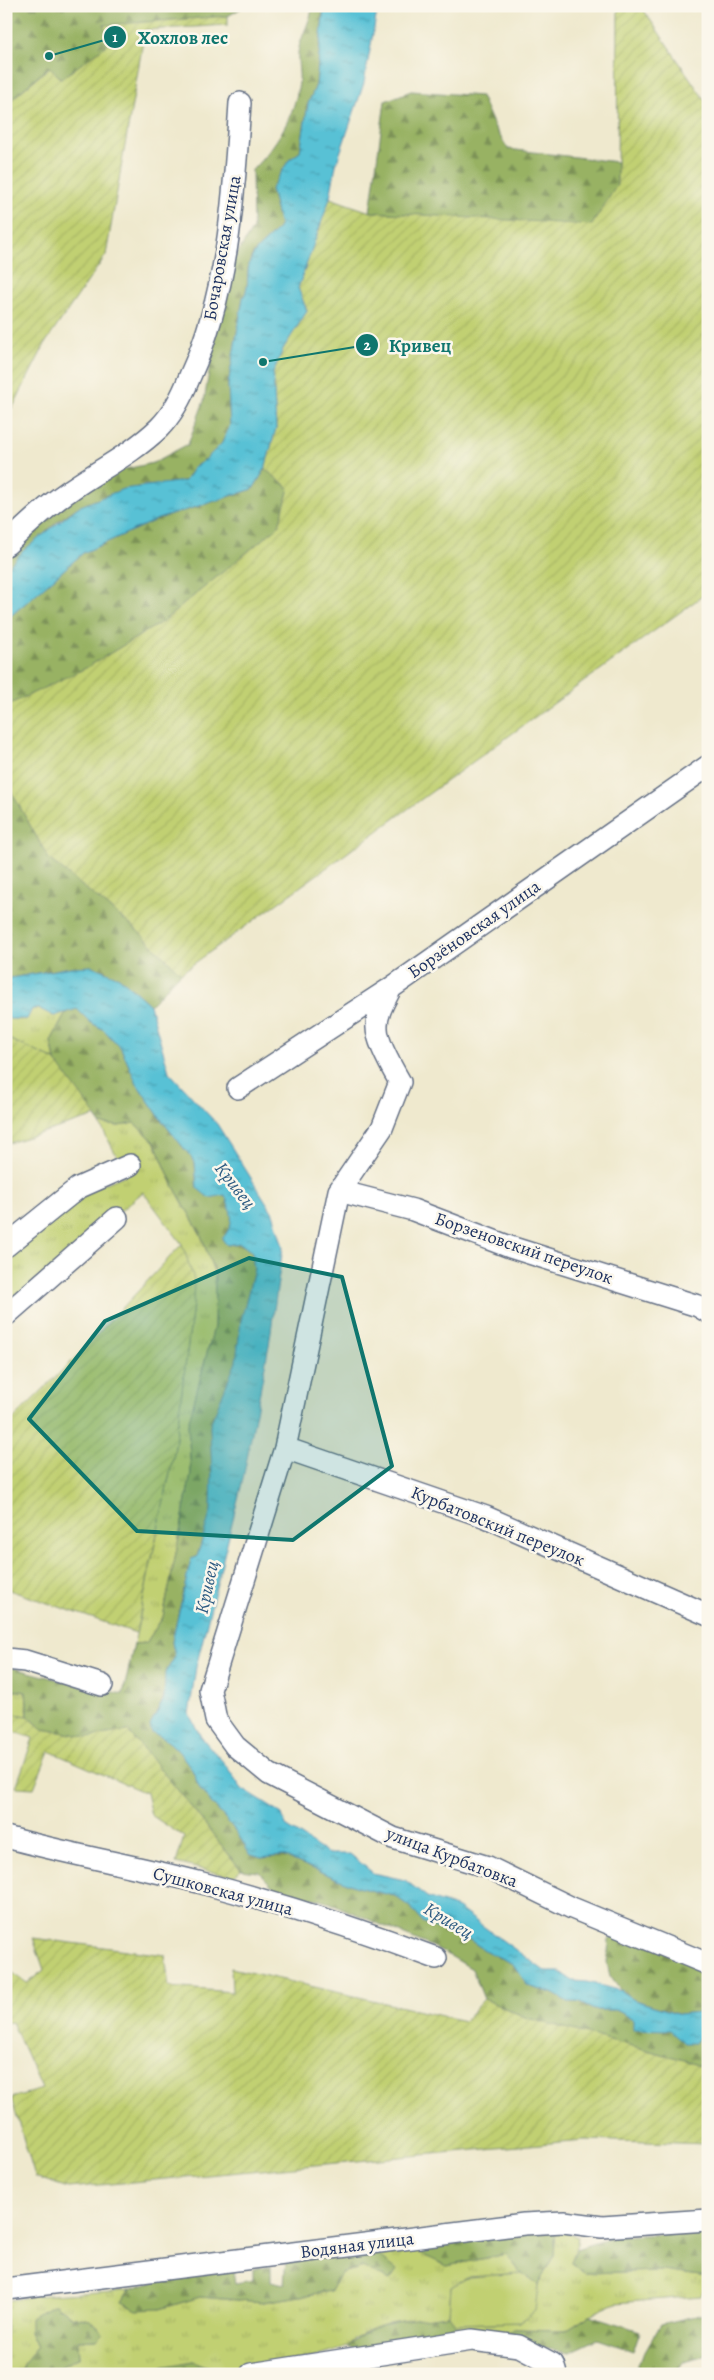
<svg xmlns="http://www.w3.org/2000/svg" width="714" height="2380" viewBox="0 0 714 2380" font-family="Alegreya,serif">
  <defs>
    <pattern id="grass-tufts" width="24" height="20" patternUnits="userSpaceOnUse" patternTransform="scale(1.25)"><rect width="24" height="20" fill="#c1d072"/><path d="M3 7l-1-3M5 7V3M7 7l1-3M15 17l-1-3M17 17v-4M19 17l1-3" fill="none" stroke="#a5b365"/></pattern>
    <pattern id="forest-firs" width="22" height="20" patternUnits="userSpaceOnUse" patternTransform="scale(1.25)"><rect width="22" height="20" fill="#98b264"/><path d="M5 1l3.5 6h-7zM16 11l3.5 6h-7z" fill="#7b9156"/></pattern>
    <pattern id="garden-furrows" width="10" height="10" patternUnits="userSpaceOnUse" patternTransform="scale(1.25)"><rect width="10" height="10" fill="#c1d072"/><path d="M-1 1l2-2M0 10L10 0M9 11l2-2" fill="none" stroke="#a5b365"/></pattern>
    <pattern id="water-ripples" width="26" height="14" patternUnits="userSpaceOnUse" patternTransform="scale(1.25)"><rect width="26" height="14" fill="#58c1d5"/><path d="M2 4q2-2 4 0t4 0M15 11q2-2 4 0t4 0" fill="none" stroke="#489db0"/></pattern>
  </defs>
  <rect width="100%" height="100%" fill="#fbf7ec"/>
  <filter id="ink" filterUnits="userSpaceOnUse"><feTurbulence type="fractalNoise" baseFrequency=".02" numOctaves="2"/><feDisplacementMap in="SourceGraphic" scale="10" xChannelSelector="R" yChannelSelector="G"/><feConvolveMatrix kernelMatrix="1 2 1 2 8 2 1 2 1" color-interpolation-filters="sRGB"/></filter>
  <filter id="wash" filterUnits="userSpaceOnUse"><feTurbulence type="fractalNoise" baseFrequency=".0096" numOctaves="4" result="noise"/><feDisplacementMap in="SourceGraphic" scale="20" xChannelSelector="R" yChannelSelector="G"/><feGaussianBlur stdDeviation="1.12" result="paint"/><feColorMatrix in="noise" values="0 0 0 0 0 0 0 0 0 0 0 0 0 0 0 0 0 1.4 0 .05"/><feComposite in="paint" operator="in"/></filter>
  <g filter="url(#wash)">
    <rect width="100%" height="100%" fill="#efe9ce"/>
    <!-- grass -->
    <path fill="url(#grass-tufts)" stroke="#6e8068" d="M32,1009H40L54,1016L67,1011L51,1041L55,1060L6,1038V1014L9,1019H27Z
      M134,1123L154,1141L173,1185L201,1235L215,1275L214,1327L188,1424L191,1473L179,1538L163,1617L146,1643L134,1644L174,1453L193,1305L182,1244L143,1192L6,1307V1253L80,1194L130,1173L114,1151L100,1124L119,1126Z
      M6,1689L26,1692L28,1716L6,1713Z
      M556,2229L578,2237L576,2249L571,2262L584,2273L663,2271L708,2277V2283L701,2296L616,2303L589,2315L566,2330L513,2329L505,2334L435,2337L456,2324L520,2322L534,2311L538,2285L554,2255Z
      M424,2242L447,2266L507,2254L521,2273L469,2277L451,2287L449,2315L389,2323L354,2338L348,2347L312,2358L217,2370L193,2361L135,2374H52L55,2370L79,2357L77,2340L96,2339L90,2320L71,2316L55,2304L30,2332L37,2347L23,2364L21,2374H6V2301L35,2296L129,2290L122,2302L160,2309L200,2297L263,2302L331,2291L341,2273L363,2267L375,2253Z"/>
    <!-- forest -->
    <path fill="url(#forest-firs)" stroke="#5a7061" d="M6,6H245L228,16L104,25L109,44L61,79L49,67L6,104Z
      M313,6H324L316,85L308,104L300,152L289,160L271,189L280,225C273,238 255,246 250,261C245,275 251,284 243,298L228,385L230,425L222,443L205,460L194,467L185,481L159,486L144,485L78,507L58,521L6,569V554L66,503L117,471L153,463L188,444L204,401L226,272L253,228L252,170C276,146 295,116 299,82C300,71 296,58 299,47C303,33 310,21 313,6Z
      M411,91L481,96L494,126L508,149L617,162V185L592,226L370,212L385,101Z
      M265,469L289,488L279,526L162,622L86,668L6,706V620L83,553L158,519L253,489Z
      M6,782L49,859L138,931L181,973L150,1005L119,977L71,967L6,979Z
      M77,1009L90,1022L104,1030L121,1048L137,1084L163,1122L195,1162L197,1188L225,1195L233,1215L227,1245L240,1243L252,1252L254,1270L241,1321L236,1362L210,1425L212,1471L211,1511L197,1557L191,1560L172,1642L175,1657C163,1677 168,1676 164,1695C161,1709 149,1719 152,1733C169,1738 181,1753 191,1768C196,1776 197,1786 203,1793C220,1814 238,1829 250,1854L261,1858L283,1856L357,1887L395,1896L410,1907L423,1922L439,1929L458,1932L486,1951L513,1964L528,1986L552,1993L568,2002H578L594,2010H616L633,2019L670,2030L708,2034V2070L684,2060L527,2018L484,1999L472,1969L442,1951L328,1902L274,1888L259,1872L241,1870L181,1794L128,1731L88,1737L42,1729L28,1716L26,1692L6,1689V1666L82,1686L123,1694L134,1644L146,1643L163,1617L179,1538L191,1473L188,1424L214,1327L215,1275L201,1235L173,1185L154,1141L134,1123L119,1126L100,1124L55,1060L51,1041L67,1011Z
      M619,1932L708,1968V2011L681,2014L634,2000L621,1991L610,1976L607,1963L609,1940Z
      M556,2229L554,2255L538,2285L521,2273L506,2254L447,2266L421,2254L424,2242Z
      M708,2229V2277L663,2271L584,2273L571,2262L576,2249L616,2236L672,2234Z
      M375,2253L397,2270L390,2280L362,2267L341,2273L331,2291L263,2302L200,2297L160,2309L137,2310L122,2302L129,2290L169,2277L233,2270L235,2283L253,2280V2268L271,2267V2281L284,2284L286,2259Z
      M55,2304L71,2316L90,2320L103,2332L96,2339L78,2340L79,2357L55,2370L52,2374H21L23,2364L37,2347L30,2332V2317Z
      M708,2313V2355L684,2361L675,2374H638L637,2366L661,2324Z
      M449,2315L456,2324L435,2337L355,2351L348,2347C366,2320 420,2319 449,2315Z
      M589,2315L640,2331L633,2351L598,2339L570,2352L533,2347L505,2334L513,2329L566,2330Z
      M193,2361L217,2370L210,2374H135V2372Z"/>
    <!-- garden -->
    <path fill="url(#garden-furrows)" stroke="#6e8068" d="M618,6H641L708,105V592L181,973L138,931L49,859L6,782V706L86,668L162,622L279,526L289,488L265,469L276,428L273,373L283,349L307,311L298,288L330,198L370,212L592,225L617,185Z
      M228,16V25L145,30L106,255L46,342L13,407L6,412V104L50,67L61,79L108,44L104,25Z
      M6,1038L55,1060L96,1116L6,1144Z
      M182,1244L194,1279L193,1305L174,1453L136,1633L6,1589V1426L84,1349Z
      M6,1713L28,1716L42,1729L88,1737L128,1731L181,1794L241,1870L233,1877L176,1863L184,1837L151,1815L146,1793L49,1751L34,1788L16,1787L33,1738L6,1729Z
      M33,1938L165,1955L169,1987L232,1992L231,1968L464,2021L484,1999L527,2018L684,2060L708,2070V2144L583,2140L68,2188L35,2177L11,2098L42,2089L12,2022L6,2023V1968L27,1983L44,1970Z"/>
    <!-- pitch -->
    <path fill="#c1d072" stroke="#6e8068" d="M521,2273L538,2285L535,2311L520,2322L456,2324L449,2315L451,2287L469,2277Z"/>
    <!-- water -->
    <path fill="url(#water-ripples)" stroke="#3a789a" d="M324,6H378L364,83L336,165L330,198L298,288L307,311L283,349L273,373L276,428L265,469L253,489L158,519L83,553L6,620V569L24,550L78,507L123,489L185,481L194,467L205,460L222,443L230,425L228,385L243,298C251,284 245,272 251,259C257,245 273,238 280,225L271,189L289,160L300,152L308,104L316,85Z
      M92,966L119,977L150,1005L169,1072L217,1124L273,1213L283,1247L269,1345L243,1479L196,1667L189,1714L201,1737L225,1764L242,1789L282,1814L286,1826L328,1854H350L373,1873L405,1880L427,1897L458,1908L546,1972H560L573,1981L588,1982L621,1991L634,2000L680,2014L708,2011V2034H702L695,2043H685L670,2030L633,2029V2019L616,2010H594L578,2002H568L552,1993L528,1986L513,1964L486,1951L458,1932L439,1929L423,1922L410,1907L395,1896L357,1887L283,1856L261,1858L249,1854C238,1829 220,1814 203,1793C197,1786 196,1776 191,1768C181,1753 169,1738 152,1733L150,1726L164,1699L165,1673L175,1657L172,1642L191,1559L197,1557L211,1511L212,1471L210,1425L236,1362L241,1321L254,1270L252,1252L240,1243L227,1245L222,1239C236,1222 232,1214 225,1195L209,1198L197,1188L195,1162L163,1122L137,1084L121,1048L104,1030L90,1022L77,1009L54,1016L40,1009H32L27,1019H9L6,1014V979L71,967Z"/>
  </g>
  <g filter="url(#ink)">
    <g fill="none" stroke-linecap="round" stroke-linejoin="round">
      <!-- minor casing -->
      <g stroke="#657085" stroke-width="24">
        <path id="minor" d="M6,545C26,526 47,506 69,491C99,470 133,453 159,428C173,414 183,394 190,376C229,291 234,195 240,103
          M391,988C385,1000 376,1014 377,1028C377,1042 393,1070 400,1082L382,1128L339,1191L285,1448L210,1690L216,1720L235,1746L269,1774L393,1838L488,1867L572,1908L708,1964
          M238,1088L391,988L708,766
          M339,1191L413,1210L510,1247L698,1306L708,1312
          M6,1246L78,1188L130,1165
          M6,1315L117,1218
          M285,1448L486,1517L708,1615
          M6,1659L25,1661L102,1685
          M6,1837C71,1855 137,1866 202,1883C281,1904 359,1929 436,1958
          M6,2289L524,2224L564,2222L602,2227L708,2220
          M251,2374L472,2340L519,2346L553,2364L556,2374"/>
      </g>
      <!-- minor -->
      <use href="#minor" stroke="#fff" stroke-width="21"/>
    </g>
  </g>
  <!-- marked area -->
  <path fill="#0f766e" fill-opacity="0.2" stroke="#0f766e" stroke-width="4" stroke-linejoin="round" d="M249,1258L342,1277L392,1466L293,1540L137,1531L29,1419L105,1321Z"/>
  <g text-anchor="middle" stroke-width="5" stroke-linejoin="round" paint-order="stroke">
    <!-- street labels -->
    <g font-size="18" fill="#1b2f5e" stroke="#fbf7ec">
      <text transform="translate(222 248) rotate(-80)" y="6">Бочаровская улица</text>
      <text transform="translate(474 929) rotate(-35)" y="6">Борзёновская улица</text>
      <text transform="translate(524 1248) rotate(19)" y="6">Борзеновский переулок</text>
      <text transform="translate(498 1526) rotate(22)" y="6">Курбатовский переулок</text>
      <text transform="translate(452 1857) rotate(21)" y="6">улица Курбатовка</text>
      <text transform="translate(223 1891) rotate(15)" y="6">Сушковская улица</text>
      <text transform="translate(357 2245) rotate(-7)" y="6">Водяная улица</text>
    </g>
    <!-- water labels -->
    <g font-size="19" font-style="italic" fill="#2d5b82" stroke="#fbf7ec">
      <text transform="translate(236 1185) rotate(52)" y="7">Кривец</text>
      <text transform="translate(206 1587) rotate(-78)" y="7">Кривец</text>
      <text transform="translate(449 1920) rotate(31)" y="7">Кривец</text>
    </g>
  </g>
  <!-- callouts -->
  <path fill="none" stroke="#0f766e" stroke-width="2" d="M49 56L115 37M263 362L367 345"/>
  <g fill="#0f766e" stroke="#fbf7ec" stroke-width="2">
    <circle cx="49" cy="56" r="5"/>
    <circle cx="263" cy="362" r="5"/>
    <circle cx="115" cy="37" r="12"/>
    <circle cx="367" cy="345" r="12"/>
  </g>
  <g font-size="15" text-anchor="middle" font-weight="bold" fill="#fff">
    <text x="115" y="42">1</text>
    <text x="367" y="350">2</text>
  </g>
  <g font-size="19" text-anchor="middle" font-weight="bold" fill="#0f766e" stroke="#fbf7ec" stroke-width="5" stroke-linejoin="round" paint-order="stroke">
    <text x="183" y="44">Хохлов лес</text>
    <text x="420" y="352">Кривец</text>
  </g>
  <!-- margin -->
  <rect width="714" height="2380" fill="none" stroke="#fbf7ec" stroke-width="25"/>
</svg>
